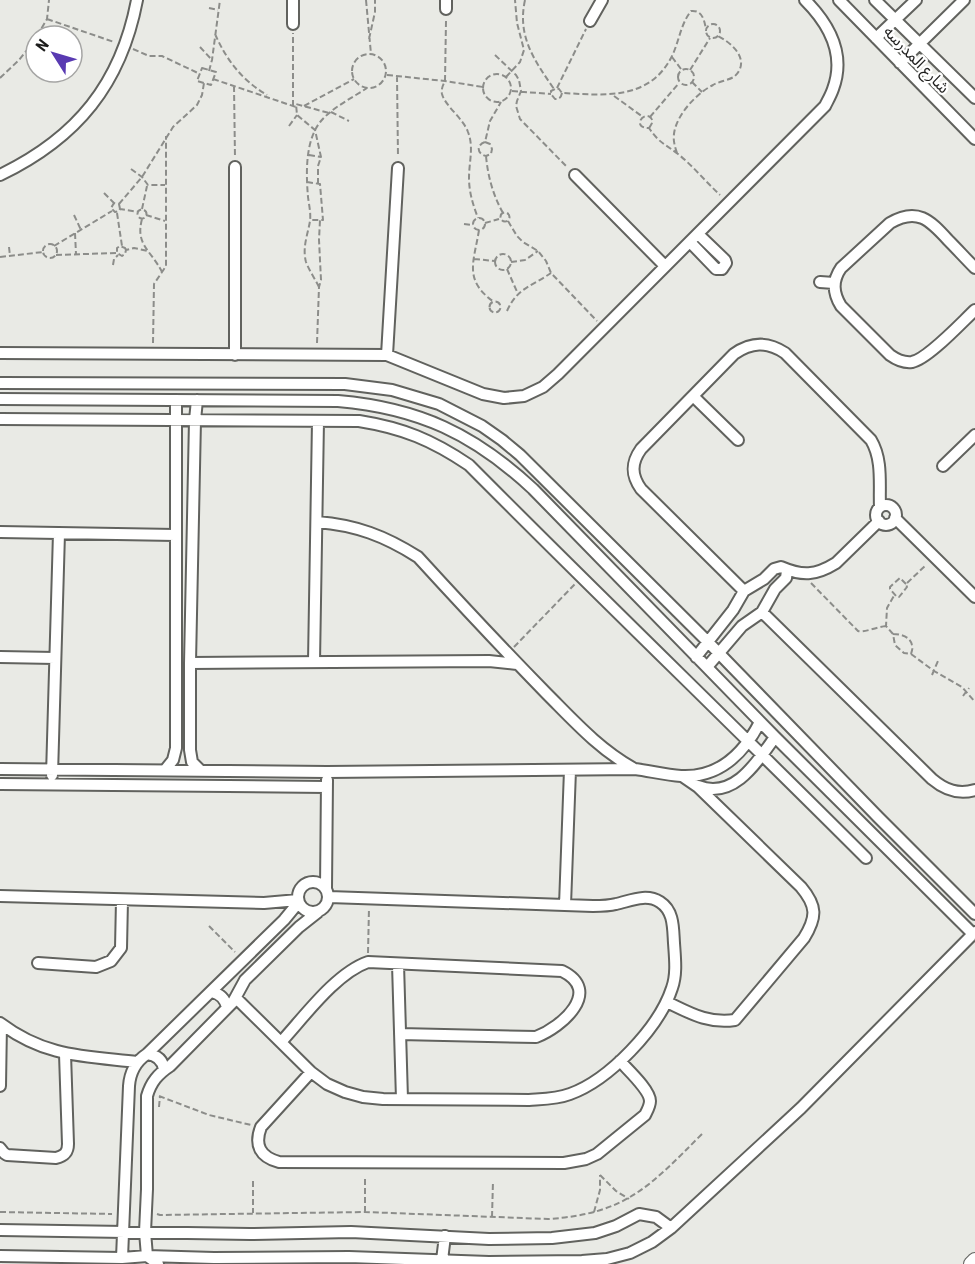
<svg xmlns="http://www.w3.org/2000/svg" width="975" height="1264" viewBox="0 0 975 1264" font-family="'Roboto Condensed','Noto Sans Arabic',sans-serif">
  <rect width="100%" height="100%" fill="#e9eae5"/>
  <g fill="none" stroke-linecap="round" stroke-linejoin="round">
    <!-- street casing -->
    <g stroke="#61625e" stroke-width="14">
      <path id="street" d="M839,0L975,139
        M875,0L975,98
        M446,9V0
        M590,21L602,0
        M293,24V0
        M876,38L916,0
        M900,63L964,0
        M235,167V355
        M0,175C77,138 121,84 137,0
        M575,175L665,266
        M690,242L716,269H722L726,263L725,260L698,234
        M975,268C966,259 957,249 948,240C930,220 917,207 890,223L841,268C832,281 833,293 841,306L890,355C897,360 904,363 912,362C928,359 962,322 975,310
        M820,282L834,283
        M0,353L387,355L483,394L504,398L524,396L543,387L558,374L825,106C828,100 831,95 833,89C846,54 829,24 805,0
        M387,355L398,168
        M0,383L345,384L392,390L439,404L482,426L502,440L520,455L708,642L878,817L975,914
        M693,396L738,440
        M0,399L338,401C419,408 474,434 533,489L775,737L973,934
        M197,400L195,420L190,663V750L192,762L201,771
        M0,419L359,421C403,428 432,440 469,465C600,597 734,726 866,858
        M943,466L975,435
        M876 515a10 10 0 1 1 20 0a10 10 0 1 1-20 0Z
        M895,518L975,597
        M317,522C356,525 385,536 418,557C460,603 503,649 547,694C574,721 599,749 633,768
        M0,532L175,535
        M744,591L641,489C631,475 631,463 641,449L734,354C751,342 767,341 785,353L871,440C883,460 879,485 880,507
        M762,612L932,779C945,790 958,795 975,790
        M0,657L55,658
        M696,657L733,610L744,591L764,579L774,569L781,567C802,576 815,576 836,563L879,521
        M314,662L318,421
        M190,663L489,661L517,664
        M707,667L742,626L762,612L775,589L786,578L787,571
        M0,769L327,772L635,769C650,771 666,775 681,776C719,778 744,753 760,722
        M165,770L173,760L176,748V400
        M52,775L59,533
        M0,784L327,787
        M698,786C734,800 757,762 775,737
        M298 897a15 15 0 1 1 30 0a15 15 0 1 1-30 0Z
        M326,888L327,780
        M0,896L264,903L298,900
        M565,905L570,770
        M38,963L96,967L111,961L121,948L122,900
        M398,964L402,1099
        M212,992C221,994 225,999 227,1007
        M236,998L311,1072L327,1084L345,1092L363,1097L383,1099L529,1100C543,1099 557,1099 570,1094C609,1080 659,1028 672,988C677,974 675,958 674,943C673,928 674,911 660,902C646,893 630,901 616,904C608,906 601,906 593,906L329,897
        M667,1002C690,1013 708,1024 735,1020L804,938C817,917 817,906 801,887L698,787L682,776
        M0,1023C45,1057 84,1056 137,1062
        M281,1042C304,1017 336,973 368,962L562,971C603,991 562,1027 536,1037L400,1034
        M147,1054C157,1055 163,1060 164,1070
        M311,1072L261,1127C254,1145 260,1157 279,1162L564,1163L586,1159L597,1154L645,1115C647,1111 650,1106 650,1101C650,1090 628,1070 620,1061
        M0,1086L1,1024
        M0,1148L4,1153L7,1155L56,1158C64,1156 68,1153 68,1144L65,1054
        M0,1230L250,1234L351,1232L489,1239L552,1238L595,1233L616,1226L639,1214L656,1217L671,1228
        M0,1256L122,1258L147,1256L214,1258L349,1257L489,1262L582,1261L607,1259L630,1253L652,1242L671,1228L801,1108L975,932
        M122,1258L129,1086C130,1072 135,1062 147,1054L284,920L298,903
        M442,1260L445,1236
        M158,1264L147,1256L145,1232L147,1189V1096C151,1082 158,1074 170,1066L233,1002L245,980L299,927L318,912"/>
    </g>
    <!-- secondary casing -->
    <g stroke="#61625e" stroke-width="16">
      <path id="secondary" d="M971,1264L975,1260"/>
    </g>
    <!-- path -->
    <path stroke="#8c8d8a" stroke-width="2" stroke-dasharray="6 3" stroke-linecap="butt" d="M366,0L371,54
      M525,0C517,36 534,60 554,89
      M209,8L218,10
      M47,19L114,42
      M446,21L445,81C443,85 441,89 442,94C445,106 463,118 468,132C474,147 469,162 469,178C469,192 473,205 478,218
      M706 31a7 7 0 1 1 14 0a7 7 0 1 1-14 0Z
      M215,34C227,61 242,80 267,95
      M37,36L47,19L49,0
      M369,39L375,12V0
      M200,47L212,60
      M133,49L149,56H162L200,74
      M352 71a17 17 0 1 1 34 0a17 17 0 1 1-34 0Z
      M495,55L516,75L519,80L521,91L517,101L516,106L520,119L567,167
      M672,57L681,69
      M202,68L216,72L211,85L197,81Z
      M678 77a8 8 0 1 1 16 0a8 8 0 1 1-16 0Z
      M690,70L710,38
      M209,71L212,60L220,0
      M483 88a14 14 0 1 1 28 0a14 14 0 1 1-28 0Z
      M387,75L445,81L483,87
      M397,76L398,157
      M506,77L520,62L524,50L517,23L515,0
      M0,78L19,60L36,39
      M213,79L296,107
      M692,82L702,92
      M234,86L235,158
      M557,88L586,29
      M512,91L551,94
      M562,93C561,98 559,99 555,99L551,94V91L557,88L559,89L562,93C603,95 648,101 671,58C679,43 680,25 691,11C702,10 704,19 706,29
      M614,96L643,117
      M293,106V33
      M304,106L354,79
      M331,112L349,121
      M650,117L679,83
      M289,126L297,115
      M649,128C651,125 654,122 651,118C644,110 631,128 649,128C659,143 665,144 678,154C693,166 706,182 720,195
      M485,142L490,144L492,149L491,154L486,156C477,154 476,145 485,142L490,121L501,102
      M677,153C675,147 673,141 674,134C676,115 697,93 713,85C720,81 730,80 735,76C751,60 732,43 718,36
      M309,155L321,157
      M486,156C488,177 493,195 503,213
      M131,169L142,177L148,185H165
      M307,182L320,184L323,220H310
      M318,184V166L321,157L315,130L297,115L296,104L329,113
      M104,193L114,203
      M119,204L142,177L173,127L197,105L202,95L204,83
      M120,209L119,204L114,203L111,208L115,212L119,211L120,209L138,212
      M142,209L147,186
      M137.5 214a4.5 4.5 0 1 1 9 0a4.5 4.5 0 1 1-9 0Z
      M500.5 217a4.5 4.5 0 1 1 9 0a4.5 4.5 0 1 1-9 0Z
      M117,213L122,246
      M74,215L81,230
      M146,215L165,221
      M473 224a6 6 0 1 1 12 0a6 6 0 1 1-12 0Z
      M142,219C135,245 151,250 162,272
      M508,221L517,236L523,242L538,251L546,261L551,273L597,321
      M485,223L499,219
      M464,224L473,225
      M479,230C474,262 463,280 494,302
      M75,233L76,254
      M43 251a7 7 0 1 1 14 0a7 7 0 1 1-14 0Z
      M54,246L112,211
      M9,247L10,256
      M126,250L125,248L120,246L117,248V253L122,256L125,254L126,250L134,248L148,251
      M495 262a8 8 0 1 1 16 0a8 8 0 1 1-16 0Z
      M56,255L117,253
      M0,257L43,252
      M474,259L495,261
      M511,262L525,260L538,251
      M113,265L114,259L118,255
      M507,269L518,294
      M319,287C315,279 309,270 306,262C302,247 308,234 310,221C311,213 309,205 308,197C306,173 305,140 321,121C333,107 352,98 367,88
      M489.5 307a5.5 5.5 0 1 1 11 0a5.5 5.5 0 1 1-11 0Z
      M507,311C517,288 532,286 551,273
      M153,343L154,284L166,266V136
      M317,343L319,287L321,280L319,240L320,220
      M811,583L858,631C863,633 877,627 886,626
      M906,584L900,578L890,587V589L897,597H899L907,587L906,584L926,565
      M893,634C900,634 910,636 912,645C913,648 912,651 911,654L904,653L895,645L893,634L886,626L887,608L895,594
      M514,647L575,584
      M911,654L934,671L962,687L975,702
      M932,675L938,661
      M963,696L969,688
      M209,926L235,952
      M368,953L369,908
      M159,1096L209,1115L251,1125
      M159,1107L160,1096
      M600,1175L616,1191L629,1199
      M365,1179V1212
      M253,1181V1213
      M0,1212L112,1214
      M594,1212L600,1190V1175
      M157,1214L160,1215L365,1212L548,1219C626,1214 650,1186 702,1134
      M492,1217L493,1181"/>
    <!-- street -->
    <use href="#street" stroke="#fff" stroke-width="10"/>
    <!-- secondary -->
    <use href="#secondary" stroke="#fff" stroke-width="14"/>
  </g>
  <g text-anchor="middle" stroke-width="4.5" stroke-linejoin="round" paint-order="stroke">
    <!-- street labels -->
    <g font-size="16" fill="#1d1d1c" stroke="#fff">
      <text transform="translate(917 59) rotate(46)" y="6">شارع المدرسه</text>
    </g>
  </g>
  <!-- north arrow -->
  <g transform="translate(54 54) rotate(307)"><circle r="28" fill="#ffffff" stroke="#a5a5a4" stroke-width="1.5"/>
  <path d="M0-4.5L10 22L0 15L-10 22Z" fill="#593ab2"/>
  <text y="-9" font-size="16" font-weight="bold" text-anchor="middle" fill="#1d1d1c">N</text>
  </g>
</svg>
